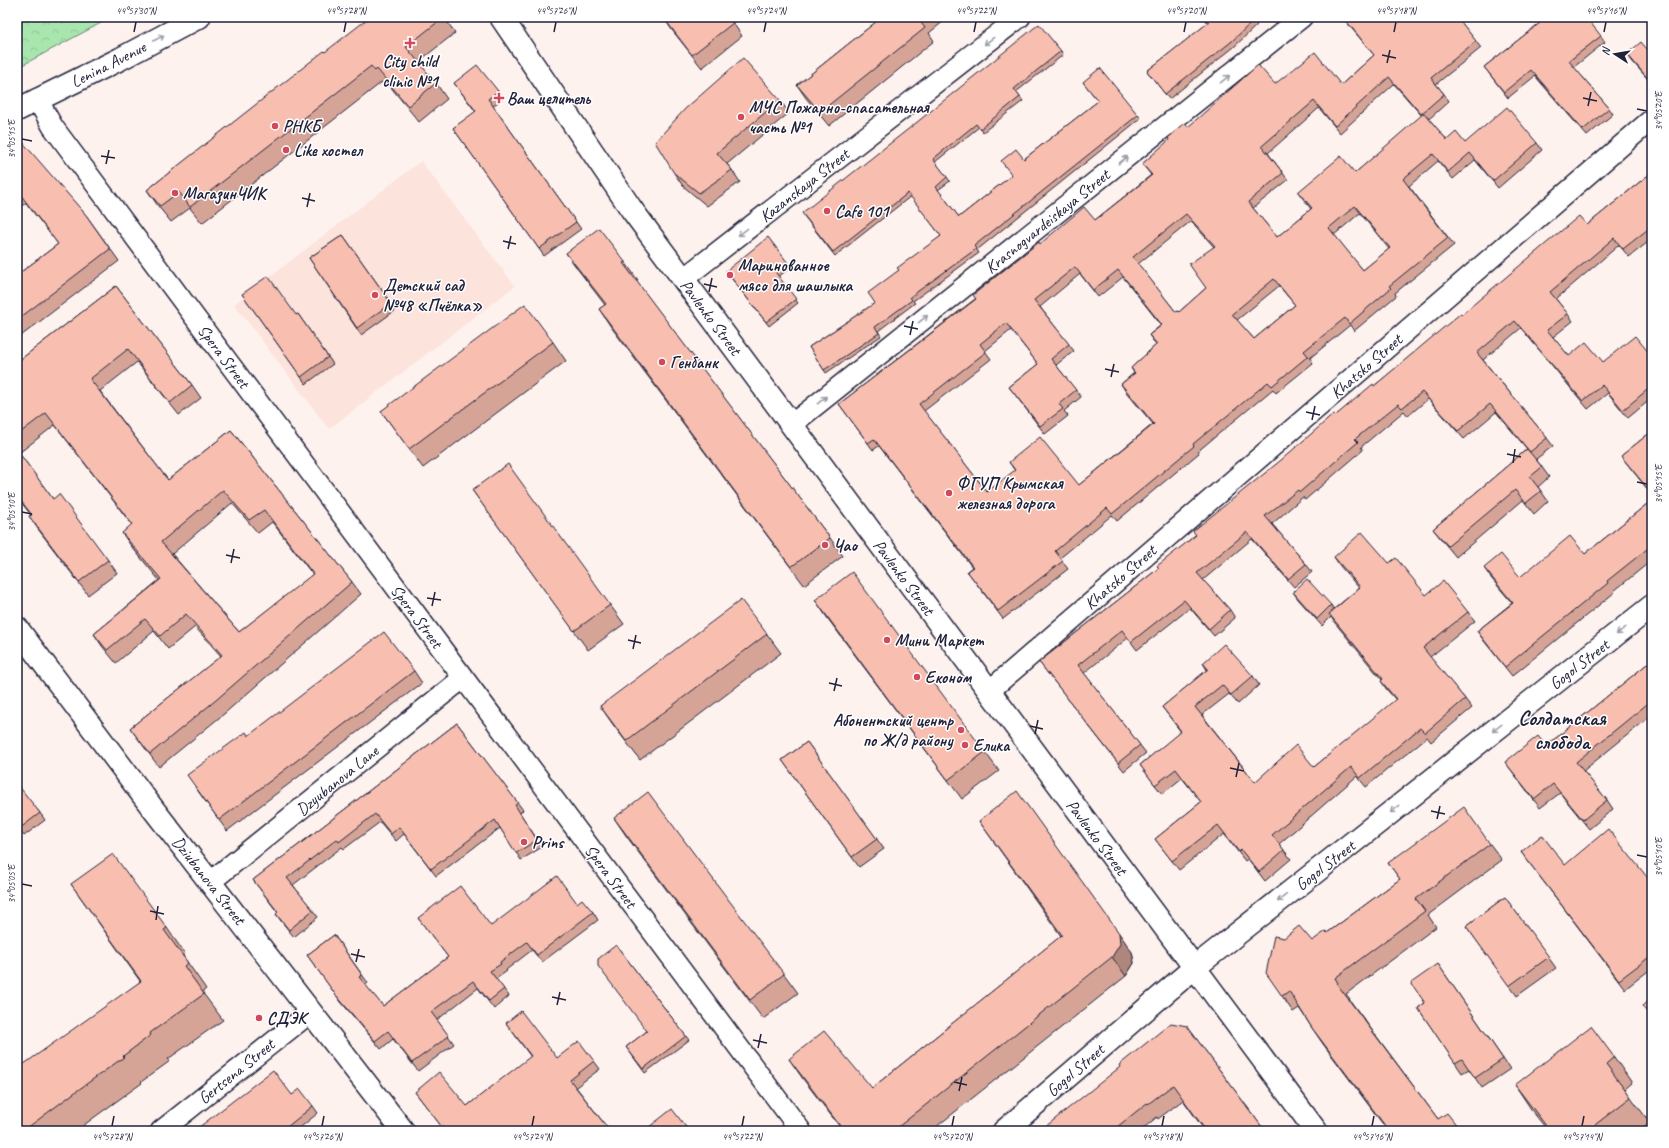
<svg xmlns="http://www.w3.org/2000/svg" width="1669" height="1148" viewBox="0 0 1669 1148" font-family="Caveat,sans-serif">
  <defs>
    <pattern id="park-crowns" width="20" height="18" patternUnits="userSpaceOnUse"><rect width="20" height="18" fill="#a8e6ad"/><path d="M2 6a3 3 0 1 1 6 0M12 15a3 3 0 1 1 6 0" fill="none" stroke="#90c596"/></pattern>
  </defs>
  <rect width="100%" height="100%" fill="#fef2ef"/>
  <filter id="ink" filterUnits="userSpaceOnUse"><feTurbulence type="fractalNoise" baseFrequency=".025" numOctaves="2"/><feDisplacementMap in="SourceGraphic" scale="8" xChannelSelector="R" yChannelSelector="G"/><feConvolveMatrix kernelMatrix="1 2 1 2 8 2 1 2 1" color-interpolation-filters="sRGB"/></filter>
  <g filter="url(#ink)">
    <!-- built -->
    <path fill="#fce3dc" d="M421,161L515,286L329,429L234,304Z"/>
    <!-- park -->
    <path fill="url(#park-crowns)" stroke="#658474" d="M17,17H112L17,68Z"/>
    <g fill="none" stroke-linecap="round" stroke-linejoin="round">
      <!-- street casing -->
      <g stroke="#22223b" stroke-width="23">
        <path id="street" d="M37,99L53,127L801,1131
          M683,279L1020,17
          M791,425L1302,17
          M989,691L1652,119
          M210,882L463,678
          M161,1131L311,1012"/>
      </g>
      <!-- secondary casing -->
      <g stroke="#22223b" stroke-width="25">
        <path id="secondary" d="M501,17L632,210L1316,1131
          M17,628L154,810L403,1131
          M1004,1131L1194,968L1652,606"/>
      </g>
      <!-- primary casing -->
      <g stroke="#22223b" stroke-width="25">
        <path id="primary" d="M17,110L120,59L199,17"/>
      </g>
      <!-- street -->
      <use href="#street" stroke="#fff" stroke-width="20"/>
      <!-- secondary -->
      <use href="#secondary" stroke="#fff" stroke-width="22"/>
      <!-- primary -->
      <use href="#primary" stroke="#fff" stroke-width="22"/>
    </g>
    <!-- wall -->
    <path fill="#d5a497" stroke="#22223b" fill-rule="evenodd" d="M444,17L455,33L418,62L436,83L447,99L419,122L389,85L387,87L382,82L202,223L190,208L171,222L158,206L147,190L325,52Z
      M663,17L733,23L742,36L702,68L672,30Z
      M882,17H949L929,33L934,41L829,126L806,98L797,85Z
      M1342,17H1457L1481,48L1436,84L1444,94L1449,101L1429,119L1447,140L1465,143H1537L1542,150L1498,188L1475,160L1453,179L1438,161L1409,186L1454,245L1395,293L1396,296L1354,331L1350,325L1310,358L1313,363L1276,393L1273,389L1198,451L1199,453L1117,521L1112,515L1060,558L1068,569L1003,619L967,571L972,567L879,446L873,450L839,404L975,299L1040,244L1095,220L1151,175L1142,164L1188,127L1275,84L1341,85L1374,55ZM1394,84L1422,116L1355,173L1298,192L1311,209L1277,237L1253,208L1288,180L1268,153L1319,108L1340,133ZM1360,213L1389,249L1363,270L1334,235ZM1191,221L1214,247L1206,288L1179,312H1176L1138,264ZM1080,274L1098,297L1123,277L1161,325L1149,335L1156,345L1131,368L1134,373L1121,384L1126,392L1153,424L1079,485L1009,462L1015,471L987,492L924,411L991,359L985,351L1011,330L1038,364L1009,387L1045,434L1068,416L1064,411L1081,397L1056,365L1074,351L1040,307ZM1279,286L1295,305L1254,339L1237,320Z
      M1537,17L1601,36L1605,42L1574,67L1609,108L1613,114L1587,136L1535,76L1508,98L1484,67L1541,22Z
      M1204,18L1254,20L1257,25L1234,47L1169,99L1147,71L1208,23Z
      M1061,51L1063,55L1016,92L1023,101L983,132L979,127L935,162L950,181L938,190L959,217L1012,175L1024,159L1098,101L1083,82L1138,115L1141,118L977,250L979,253L913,301L915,303L878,331L881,336L826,373L809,347L875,303L899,270L941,236L911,196L835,256L804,216Z
      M1627,54L1652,55V84L1632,61Z
      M454,83L498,91L503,98L493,106L581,229L544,256L453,128L476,112Z
      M780,100L789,113L727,164L732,170L740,182L707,206L683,186L674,173Z
      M17,140L86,215L119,261L17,339V275L58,244L26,203L17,209Z
      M1652,172V239L1629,257L1619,245L1556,299L1573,321L1553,337L1569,356L1603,362L1650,354L1652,353V398L1628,418L1608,393L1588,409L1521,328L1483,360L1547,438L1553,446L1536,459L1549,477L1538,487L1548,501L1534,514L1523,500L1456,557L1441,539L1433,529L1527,449L1496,412L1464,439L1428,399L1408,416L1404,411L1361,447L1363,450L1305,500L1303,497L1272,524L1306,564L1312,572L1294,587L1252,539L1203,580L1230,610L1235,618L1214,636L1190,608L1137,650L1128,638L1084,673L1146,753L1124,771L1039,662L1159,568L1195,535L1335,416L1374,386L1462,314L1587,225Z
      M343,235L396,310L361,335L309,258Z
      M566,253L625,262L638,280L636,281L830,538L843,556L804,585L611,327L599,309L605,305L579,271Z
      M788,263L791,267L778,277L798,303L769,326L728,274Z
      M116,286L192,385L201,398L179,415L137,362L100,391L168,480L231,430L352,582L361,594L225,713L159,767L130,728L221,656L195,627L168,649L154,631L116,663L102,646L94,634L159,580L131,546L122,533L132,525L55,425L19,453L53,499L108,560L117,573L88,595L38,529L29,516L31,515L17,497V362ZM232,503L258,533L272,522L313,575L239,632L172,554Z
      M242,294L296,315L298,314L333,364L306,384Z
      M553,342L566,361L423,468L381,411Z
      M1652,431V495L1628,465L1621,456Z
      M472,490L610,605L624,624L588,650Z
      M1652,500V560L1614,591L1615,592L1512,676L1484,641L1477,631L1512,603L1491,578L1484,568L1520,577L1585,554Z
      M1334,557L1389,563L1426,595L1468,612L1475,621L1430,657L1465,699L1472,708L1431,742L1427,737L1366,787L1357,776L1279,844L1291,859L1265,881L1248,859L1245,861L1224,834L1179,870L1155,839L1201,802L1182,778L1162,794L1140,765L1181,732L1162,707L1207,670L1203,663L1253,676L1259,685L1238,704L1229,694L1202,715L1255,782L1314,767L1396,700L1387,690L1381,681L1382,680L1335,623L1331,617L1322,626L1298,599L1293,592L1331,605L1334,609L1359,588L1340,566Z
      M815,600L985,752L999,771L962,799L828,619Z
      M767,634L781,653L640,760L614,726L600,706Z
      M1652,660V715L1583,771L1607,800L1613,809L1589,829L1560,793L1540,808L1505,762L1546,746Z
      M414,671L422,683L227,831L195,787L248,736Z
      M457,723L523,810L520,813L542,847L521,860L500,828L436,876L404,834L396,841L380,822L344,849L342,847L293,885L318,917L294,937L281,921L276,914L278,913L253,880Z
      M807,742L884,849L859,867L782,760Z
      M17,786L40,813L45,820L24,836L17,827Z
      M614,818L784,974L798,993L763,1019L627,837Z
      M979,821L1132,952L1134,963L1126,976L931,1131H843L803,1079L789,1059L872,1088L1061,936Z
      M1490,844L1502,860L1428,915L1436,927L1346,994L1350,999H1349L1438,1119L1461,1131H1388L1323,1044L1312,1028L1299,1008L1293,1012L1282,996L1312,941L1327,933L1400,879L1388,863Z
      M1521,852L1565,865L1652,883V968L1625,989Z
      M71,884L167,928L185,954L183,956L206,989L202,992L223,1020L168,1059L170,1061L141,1082L142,1083L96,1116L76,1131H17L140,981Z
      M1505,897L1556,968L1517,996L1466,926Z
      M577,903L593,912L598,920L542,962L532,950L506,970L507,971L496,979L509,996L494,1009L478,988L437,1020L454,1044L418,1071L393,1039L381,1049L341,1002L307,955L334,935L368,983L365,985L383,1006L448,957L418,918L491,926Z
      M616,945L689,1040L645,1073L626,1047L647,1031Z
      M1438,964L1510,1069L1482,1088L1469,1069L1462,1073L1418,1008L1425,1003Z
      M506,1023L557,1058L594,1061L600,1069L576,1087L610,1131H445L415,1092L467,1106L531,1057Z
      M1187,1026L1265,1131H1205L1183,1100L1158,1119L1157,1117L1140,1131H1040Z
      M1614,1057L1632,1083L1625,1089L1650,1123L1639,1131H1548L1533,1112L1515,1085Z
      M292,1095L313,1106L318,1113L296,1131H200Z"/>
    <!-- shaded-wall -->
    <path fill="#ae867b" stroke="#22223b" d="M1119,933L1132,952L1134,963L1126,976L1112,957Z"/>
    <!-- building -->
    <path fill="#f8bfb0" stroke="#22223b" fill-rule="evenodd" d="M370,17H444L406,47L436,83L408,106L377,69L375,71L371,66L190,207L179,192L160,206L147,190L324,51L325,52Z
      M663,17H728L733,23L692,55Z
      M882,17H922L919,20L925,28L820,112L797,85Z
      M1206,17H1251L1254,20L1231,42L1165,94L1147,71L1209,22L1204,18Z
      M1343,17H1457L1476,41L1431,78L1444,94L1421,114L1389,77L1335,126L1314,101L1262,146L1283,173L1248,202L1277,237L1312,208L1298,192L1341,156L1355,173L1424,113L1447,140L1456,132L1465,143L1507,107L1537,143L1493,181L1470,153L1448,172L1433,154L1403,179L1448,238L1389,286L1391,288L1349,324L1345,318L1304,351L1308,356L1272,386L1268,382L1193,444L1194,446L1112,514L1107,508L1055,551L1063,561L998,611L967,571L973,567L874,439L868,443L839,404L976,299L973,295L1039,242L1040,244L1084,207L1095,220L1152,175L1142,164L1169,140L1168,138L1185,123L1188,127L1258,65L1275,84L1315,52L1341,85L1374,55ZM1355,206L1390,248L1363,270L1329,228ZM1186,214L1215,246L1189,264L1206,288L1179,312L1178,311L1176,312L1133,257ZM1075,267L1093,290L1118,270L1162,325L1149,335L1157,344L1131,368L1135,373L1121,384L1154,424L1079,485L1040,437L1009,462L1015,470L987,492L919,404L986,352L980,344L1006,323L1038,364L1009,387L1040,426L1063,409L1059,404L1076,390L1051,359L1069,344L1034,300ZM1274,279L1295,305L1254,339L1232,314Z
      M1537,17H1586L1601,36L1569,61L1609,108L1583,130L1531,70L1504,92L1484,67L1541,22Z
      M1039,24L1061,51L1014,89L1020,97L980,129L976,124L933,159L947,177L936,187L959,217L1012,175L1001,161L1016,149L1024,159L1098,101L1083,82L1100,68L1138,115L974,246L976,249L910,297L912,300L875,327L879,333L824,370L809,347L875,303L868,293L899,270L897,268L941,236L908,193L833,252L802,213L921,119Z
      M1641,42L1652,55V79L1650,81L1627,54Z
      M743,58L780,100L717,153L732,170L699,193L674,173L655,142L685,109Z
      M477,65L498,91L488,99L576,222L539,249L453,128L476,111L454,83Z
      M19,138L86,215L110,249L17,320V275L58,244L17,190V140Z
      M1652,172V226L1623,249L1614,238L1550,292L1568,314L1547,330L1569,356L1586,342L1603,362L1635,336L1650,354L1652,353V386L1623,410L1602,385L1583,401L1515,321L1477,353L1547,438L1530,452L1490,404L1458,431L1422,392L1402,408L1398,404L1355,439L1358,442L1300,492L1298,490L1265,516L1306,564L1288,579L1247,532L1197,573L1230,610L1209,629L1184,600L1131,642L1122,630L1078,665L1140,745L1118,763L1039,662L1159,568L1157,566L1196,535L1193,531L1280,461L1334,414L1335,416L1373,384L1374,386L1461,313L1462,314L1579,216L1587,225Z
      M599,228L625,262L623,263L830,538L791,567L599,309L606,304L566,253Z
      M343,235L391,303L357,328L309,258Z
      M768,237L788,263L776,273L796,299L766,322L726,271Z
      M268,276L296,315L298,314L328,357L301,377L242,294Z
      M116,286L192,385L170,403L128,349L90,379L168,480L231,430L352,582L216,700L150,754L130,728L222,655L186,614L160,636L145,619L107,650L94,634L161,579L122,533L132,524L46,413L17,435V362ZM223,490L249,520L264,510L313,574L239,632L161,542Z
      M525,304L553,342L409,449L381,411Z
      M1652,431V494L1621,456Z
      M1527,449L1542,467L1530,477L1541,491L1526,503L1515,490L1448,546L1433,529Z
      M17,450L53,499L59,494L108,560L79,582L29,516L32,515L17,496Z
      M508,464L610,605L574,631L472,490Z
      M1652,500V545L1607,581L1608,583L1505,667L1477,631L1513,603L1484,568L1501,554L1520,577L1570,536L1585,554Z
      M1362,532L1389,563L1396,558L1426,595L1443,581L1468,612L1423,648L1465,699L1425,733L1420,728L1360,778L1351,767L1272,835L1284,850L1259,872L1241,850L1239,852L1218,825L1172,861L1155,839L1201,802L1176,769L1155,785L1140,765L1181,731L1162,707L1208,669L1203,663L1224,644L1253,676L1231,695L1222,685L1195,707L1255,782L1296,745L1314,767L1396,699L1381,681L1383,679L1329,614L1360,587L1334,557Z
      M852,572L985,752L948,780L815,600Z
      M1307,579L1331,605L1317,619L1293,592Z
      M741,600L767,634L626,741L600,706Z
      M384,632L414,671L219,820L187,775L246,732L248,736Z
      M1652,660V700L1576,762L1607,800L1583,820L1553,784L1534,799L1505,762L1538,736L1546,746Z
      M457,723L518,803L515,805L537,840L516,853L495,820L431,869L399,827L391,834L375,814L339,842L337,839L287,878L313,910L289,930L276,914L278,912L253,880Z
      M807,742L877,839L852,857L782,760Z
      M18,785L40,813L19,829L17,826V786Z
      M1017,791L1119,933L1120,944L1112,957L893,1131H844L789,1059L824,1031L872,1088L1062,935L979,821Z
      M648,792L784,974L750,1000L614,818Z
      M1464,807L1490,844L1416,899L1425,911L1335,978L1338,983L1337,984L1438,1119L1447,1113L1461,1131H1389L1312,1028L1289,991L1282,996L1266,973L1274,936L1284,938L1299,926L1312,941L1326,931L1327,933L1400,879L1388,863Z
      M1608,829L1652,883V955L1619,980L1521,852L1542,835L1565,865Z
      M113,854L167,928L164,930L188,963L184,966L204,994L150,1033L151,1035L123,1056L124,1057L78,1090L23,1131H17V1069L141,981L71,884Z
      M557,876L577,903L582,899L593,912L537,955L527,942L500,962L501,964L490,971L504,989L489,1001L473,981L431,1012L449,1036L412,1063L388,1031L375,1041L335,994L307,955L334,935L362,975L359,977L383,1006L448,957L418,918L460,886L491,926Z
      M1505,897L1549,957L1509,986L1466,926Z
      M616,945L686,1036L643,1069L626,1047L647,1031L598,966V959Z
      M1438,964L1503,1059L1475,1078L1462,1059L1455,1063L1418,1008L1425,1003L1411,983Z
      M1652,998V1019L1642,1006Z
      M521,1011L557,1058L579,1041L594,1061L570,1080L610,1131H445L415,1092L439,1072L467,1106L531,1056L506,1023Z
      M1171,1023L1187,1026L1265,1131H1206L1173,1085L1148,1104L1147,1103L1112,1131H1040L1120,1067L1119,1065Z
      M1591,1026L1614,1057L1606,1064L1631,1097L1587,1131H1550L1515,1085Z
      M273,1070L292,1095L300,1089L313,1106L282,1131H200L198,1128Z
      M672,1109L689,1131H644Z"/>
    <!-- one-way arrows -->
    <defs><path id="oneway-shaft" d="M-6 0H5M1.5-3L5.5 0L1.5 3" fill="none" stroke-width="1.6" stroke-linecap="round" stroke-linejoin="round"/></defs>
    <g stroke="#9c9ca7">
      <use href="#oneway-shaft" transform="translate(159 38) rotate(-28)"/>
      <use href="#oneway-shaft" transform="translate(989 41) rotate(142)"/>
      <use href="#oneway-shaft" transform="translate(1225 79) rotate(-39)"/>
      <use href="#oneway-shaft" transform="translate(1123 160) rotate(-39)"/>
      <use href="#oneway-shaft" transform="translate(743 232) rotate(142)"/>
      <use href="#oneway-shaft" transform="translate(923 319) rotate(-39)"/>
      <use href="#oneway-shaft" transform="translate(822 400) rotate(-39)"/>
      <use href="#oneway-shaft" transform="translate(1621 631) rotate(142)"/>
      <use href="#oneway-shaft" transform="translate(1497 728) rotate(142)"/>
      <use href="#oneway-shaft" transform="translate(1395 809) rotate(142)"/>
      <use href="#oneway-shaft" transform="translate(1282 898) rotate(142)"/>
    </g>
  </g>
  <!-- ticks -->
  <path fill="none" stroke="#22223b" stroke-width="1.5" d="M134,32L136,22M344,32L346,22M554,32L556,22M764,32L766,22M974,32L976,22M1184,32L1186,22M1394,32L1396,22M1604,32L1606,22M1382,55L1396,58M1387,63L1390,50M1583,98L1597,101M1588,106L1591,92M1637,109L1647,111M22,139L32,141M101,156L115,158M106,164L109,150M302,198L315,201M307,207L310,193M503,241L516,244M508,249L511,236M704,284L717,287M709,292L712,278M904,326L918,329M910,335L913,321M1105,369L1119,372M1111,377L1114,364M1306,412L1320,415M1312,420L1315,406M1507,454L1521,457M1513,463L1515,449M1637,482L1647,484M22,512L32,514M226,555L240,558M231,563L234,549M427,598L441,600M432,606L435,592M628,640L641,643M633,649L636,635M829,683L842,686M834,691L837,678M1030,726L1043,729M1035,734L1038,720M1230,768L1244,771M1236,777L1239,763M1431,811L1445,814M1437,819L1440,806M1637,855L1647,857M22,884L32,886M150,911L164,914M156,920L158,906M351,954L365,957M356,962L359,949M552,997L566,1000M557,1005L560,992M753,1040L767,1043M758,1048L761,1034M954,1082L967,1085M959,1091L962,1077M112,1126L114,1116M322,1126L324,1116M532,1126L534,1116M742,1126L744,1116M952,1126L954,1116M1162,1126L1164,1116M1372,1126L1374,1116M1582,1126L1584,1116"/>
  <!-- markers -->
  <g fill="#d1495b" stroke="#fff" stroke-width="1.5">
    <path d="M408 37h4v4h4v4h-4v4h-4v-4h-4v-4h4z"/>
    <path d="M497 92h4v4h4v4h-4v4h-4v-4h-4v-4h4z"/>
    <circle cx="741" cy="117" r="4"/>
    <circle cx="275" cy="126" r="4"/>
    <circle cx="286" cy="150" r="4"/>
    <circle cx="175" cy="193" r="4"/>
    <circle cx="827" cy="211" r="4"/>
    <circle cx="730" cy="275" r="4"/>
    <circle cx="375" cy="295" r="4"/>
    <circle cx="662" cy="362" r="4"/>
    <circle cx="949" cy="493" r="4"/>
    <circle cx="825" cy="545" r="4"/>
    <circle cx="887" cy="640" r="4"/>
    <circle cx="917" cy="677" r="4"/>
    <circle cx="961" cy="730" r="4"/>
    <circle cx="965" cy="745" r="4"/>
    <circle cx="524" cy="842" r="4"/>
    <circle cx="259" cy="1018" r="4"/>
  </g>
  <g text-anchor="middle" stroke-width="3" stroke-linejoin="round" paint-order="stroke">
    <!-- poi labels -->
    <g font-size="17" font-weight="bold" fill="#22223b" stroke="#fff" text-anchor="start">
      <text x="410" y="67" text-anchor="middle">City child<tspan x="410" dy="20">clinic №1</tspan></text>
      <text x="507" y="104">Ваш целитель</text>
      <text x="749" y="113">МЧС Пожарно-спасательная<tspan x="749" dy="20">часть №1</tspan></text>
      <text x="283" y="132">РНКБ</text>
      <text x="294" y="156">Like хостел</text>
      <text x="183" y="199">МагазинЧИК</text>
      <text x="835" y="217">Cafe 101</text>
      <text x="738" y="271">Маринованное<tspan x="738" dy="20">мясо для шашлыка</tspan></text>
      <text x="383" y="291">Детский сад<tspan x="383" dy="20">№48 «Пчёлка»</tspan></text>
      <text x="670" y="368">Генбанк</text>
      <text x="957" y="489">ФГУП Крымская<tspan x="957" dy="20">железная дорога</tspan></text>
      <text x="833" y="551">Чао</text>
      <text x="895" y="646">Мини Маркет</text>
      <text x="925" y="683">Економ</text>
      <text x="953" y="726" text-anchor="end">Абонентский центр<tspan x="953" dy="20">по Ж/д району</tspan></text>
      <text x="973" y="751">Елика</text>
      <text x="532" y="848">Prins</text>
      <text x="267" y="1024">СДЭК</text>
    </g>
    <!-- street labels -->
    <g font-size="17" fill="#22223b" stroke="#fff">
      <text transform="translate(108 64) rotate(-27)" y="6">Lenina Avenue</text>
      <text transform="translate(804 185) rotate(-38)" y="6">Kazanskaya Street</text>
      <text transform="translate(1047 221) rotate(-39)" y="6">Krasnogvardeiskaya Street</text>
      <text transform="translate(711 317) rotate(53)" y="6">Pavlenko Street</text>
      <text transform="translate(224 356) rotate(53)" y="6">Spera Street</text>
      <text transform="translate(1366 366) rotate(-41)" y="6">Khatsko Street</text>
      <text transform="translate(904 577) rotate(53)" y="6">Pavlenko Street</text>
      <text transform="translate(1120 577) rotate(-41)" y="6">Khatsko Street</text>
      <text transform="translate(417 616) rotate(53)" y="6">Spera Street</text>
      <text transform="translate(1579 664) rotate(-38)" y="6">Gogol Street</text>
      <text transform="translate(337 780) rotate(-39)" y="6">Dzyubanova Lane</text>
      <text transform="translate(1097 837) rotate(53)" y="6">Pavlenko Street</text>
      <text transform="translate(1325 865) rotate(-38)" y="6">Gogol Street</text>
      <text transform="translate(611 876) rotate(53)" y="6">Spera Street</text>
      <text transform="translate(209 880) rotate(52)" y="6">Dziubanova Street</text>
      <text transform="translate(1075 1070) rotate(-41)" y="6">Gogol Street</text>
      <text transform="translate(236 1071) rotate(-39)" y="6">Gertsena Street</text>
    </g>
    <!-- district labels -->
    <g font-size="21" font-weight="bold" fill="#22223b" stroke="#fff">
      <text x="1562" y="725">Солдатская<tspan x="1562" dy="24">слобода</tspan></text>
    </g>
  </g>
  <!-- margin -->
  <rect width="1669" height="1148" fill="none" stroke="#fff" stroke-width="44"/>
  <!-- north arrow -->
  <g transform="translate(1615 54) rotate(282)" stroke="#ffffff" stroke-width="3" paint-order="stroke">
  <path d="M0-3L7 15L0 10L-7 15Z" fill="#22223b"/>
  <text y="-6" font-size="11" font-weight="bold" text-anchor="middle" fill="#22223b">N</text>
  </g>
  <rect x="22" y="22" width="1625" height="1104" fill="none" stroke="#22223b" stroke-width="1.5"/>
  <g font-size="10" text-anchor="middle" fill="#22223b">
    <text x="136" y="14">44°57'30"N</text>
    <text x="346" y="14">44°57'28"N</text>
    <text x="556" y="14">44°57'26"N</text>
    <text x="766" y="14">44°57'24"N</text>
    <text x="976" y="14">44°57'22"N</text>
    <text x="1186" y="14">44°57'20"N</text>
    <text x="1396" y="14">44°57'18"N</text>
    <text x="1606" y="14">44°57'16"N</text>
    <text transform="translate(1658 111) rotate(-90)" y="4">34°05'20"E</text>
    <text transform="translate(11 139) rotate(-90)" y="4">34°05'15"E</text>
    <text transform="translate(1658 484) rotate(-90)" y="4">34°05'15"E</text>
    <text transform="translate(11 512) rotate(-90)" y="4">34°05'10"E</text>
    <text transform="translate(1658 857) rotate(-90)" y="4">34°05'10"E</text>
    <text transform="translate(11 884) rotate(-90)" y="4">34°05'05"E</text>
    <text x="112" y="1140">44°57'28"N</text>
    <text x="322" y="1140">44°57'26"N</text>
    <text x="532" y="1140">44°57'24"N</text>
    <text x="742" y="1140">44°57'22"N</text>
    <text x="952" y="1140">44°57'20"N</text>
    <text x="1162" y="1140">44°57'18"N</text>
    <text x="1372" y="1140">44°57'16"N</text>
    <text x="1582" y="1140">44°57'14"N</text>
  </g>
</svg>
